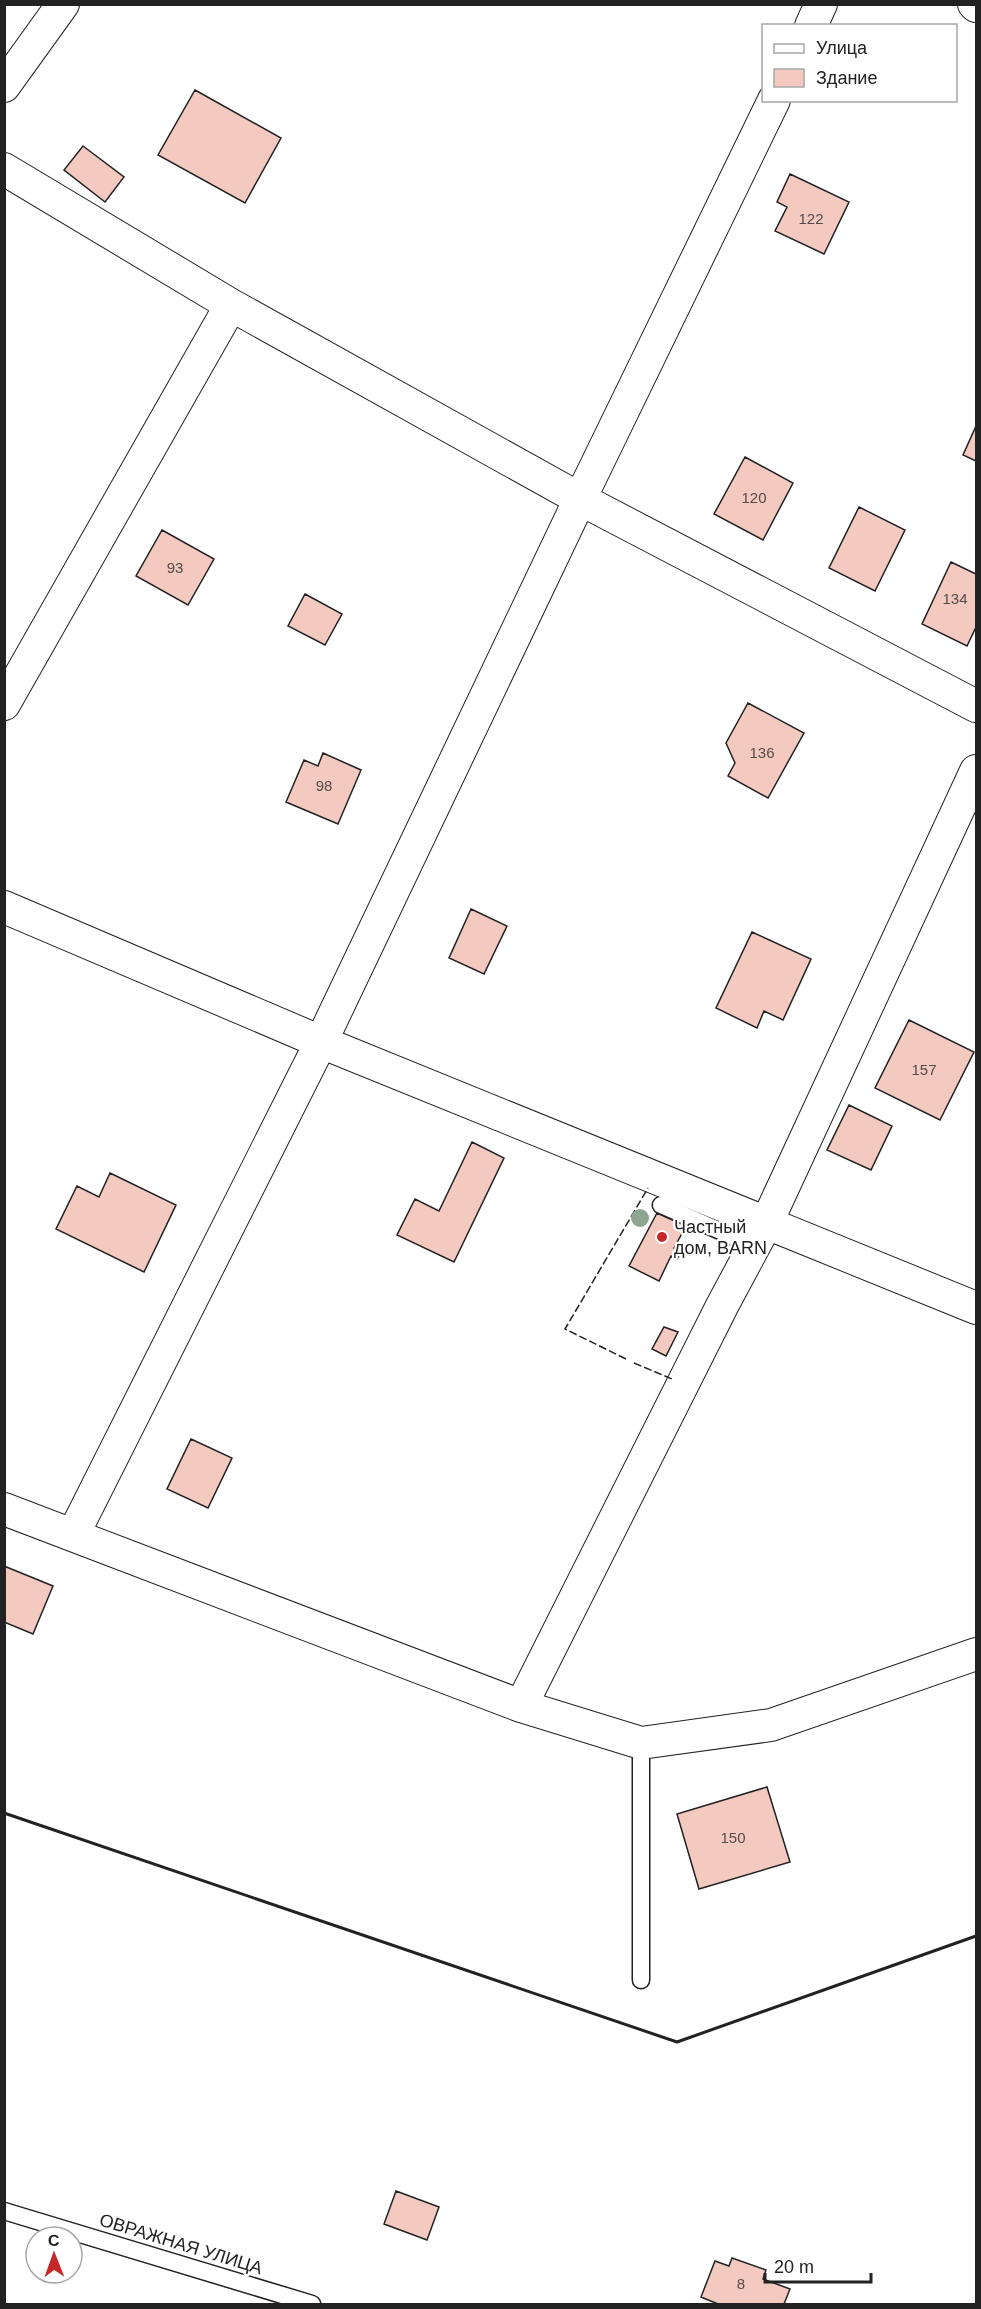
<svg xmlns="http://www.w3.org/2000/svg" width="981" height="2309" viewBox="0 0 981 2309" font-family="Arial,sans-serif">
  <rect width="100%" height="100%" fill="#fff"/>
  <!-- building -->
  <path fill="#f3c9c0" stroke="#222" stroke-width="1.5" d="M195,90L281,138L245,203L158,155Z
    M83,146L124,177L105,202L64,170Z
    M790,174L849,202L824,254L775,231L787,207L777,202Z
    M976,426V461L963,455Z
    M745,457L793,483L763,540L714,514Z
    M859,507L905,530L875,591L829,568Z
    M162,530L214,559L188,605L136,576Z
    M951,562L976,574V627L967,646L922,624Z
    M305,594L342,614L325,645L288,626Z
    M748,703L804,733L768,798L728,776L735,763L726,743Z
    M323,753L361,770L338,824L286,802L304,760L318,766Z
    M471,909L507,926L484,974L449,958Z
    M752,932L811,959L783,1020L764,1011L757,1028L716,1008Z
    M909,1020L974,1052L940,1120L875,1088Z
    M849,1105L892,1126L871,1170L827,1150Z
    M472,1142L504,1158L454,1262L397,1235L415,1199L439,1211Z
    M110,1173L176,1205L144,1272L56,1229L77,1186L99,1197Z
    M657,1213L686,1226L674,1248L682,1251L677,1259L671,1256L659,1281L629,1266Z
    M664,1327L678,1332L666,1356L652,1349Z
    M191,1439L232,1458L208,1508L167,1489Z
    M4,1566L53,1586L33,1634L4,1622Z
    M767,1787L790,1862L699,1889L677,1814Z
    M396,2191L439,2207L427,2240L384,2224Z
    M732,2258L766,2270L763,2279L790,2289L784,2304H718L701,2297L715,2261L729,2266Z"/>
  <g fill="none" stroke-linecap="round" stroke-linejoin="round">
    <!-- lane casing -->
    <g stroke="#222" stroke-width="19">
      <path id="lane" d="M661,1205L734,1237L764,1224
        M641,1980V1743
        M4,2211L312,2304"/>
    </g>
    <!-- street casing -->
    <g stroke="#222" stroke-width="34">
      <path id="street" d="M974,4L976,6
        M811,26L821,4
        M4,86L63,4
        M4,169L231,305L580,499L976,706
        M4,704L231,305
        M4,907L321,1042L976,1308
        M4,1509L521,1706L641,1743L771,1725L976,1654
        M73,1535L321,1042L580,499L774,100
        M521,1706L722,1306L767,1222L976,771"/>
    </g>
    <!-- lane -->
    <use href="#lane" stroke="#fff" stroke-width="16"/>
    <!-- street -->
    <use href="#street" stroke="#fff" stroke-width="32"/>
    <!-- fence -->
    <path stroke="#222" stroke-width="1.5" stroke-dasharray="8 3" stroke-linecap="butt" d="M626,1359L565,1329L648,1188
      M634,1363L672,1379"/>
    <!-- wall -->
    <path stroke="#222" stroke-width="3" d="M4,1813L677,2042L976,1936"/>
  </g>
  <!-- trees -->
  <circle fill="#8da692" cx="640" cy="1218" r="9"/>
  <!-- markers -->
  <circle fill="#c62828" stroke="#fff" stroke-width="2" cx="662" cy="1237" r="6"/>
  <g text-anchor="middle" stroke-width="4.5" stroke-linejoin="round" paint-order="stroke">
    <!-- number labels -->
    <g font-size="15" fill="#564c4a">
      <text x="811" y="224">122</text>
      <text x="754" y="503">120</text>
      <text x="175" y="573">93</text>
      <text x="955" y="604">134</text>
      <text x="762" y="758">136</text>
      <text x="324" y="791">98</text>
      <text x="924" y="1075">157</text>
      <text x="733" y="1843">150</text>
      <text x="741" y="2289">8</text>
    </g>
    <!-- poi labels -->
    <g font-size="18" fill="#222" stroke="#fff" text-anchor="start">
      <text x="674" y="1233">Частный<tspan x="674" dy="21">дом, BARN</tspan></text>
    </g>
    <!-- street labels -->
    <g font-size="18" fill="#222" stroke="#fff">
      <text transform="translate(181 2244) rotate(17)" y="6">ОВРАЖНАЯ УЛИЦА</text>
    </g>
  </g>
  <!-- border -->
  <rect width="981" height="2309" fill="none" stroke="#222222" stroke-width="12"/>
  <!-- legend -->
  <rect x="762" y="24" width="195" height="78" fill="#ffffff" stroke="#a7a7a7" stroke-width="1.5"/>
  <rect x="774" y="44" width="30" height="9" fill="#ffffff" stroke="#a7a7a7" stroke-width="1.5"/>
  <text x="816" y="54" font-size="18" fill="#222222">Улица</text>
  <rect x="774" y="69" width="30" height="18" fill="#f3c9c0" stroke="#a7a7a7" stroke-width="1.5"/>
  <text x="816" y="84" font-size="18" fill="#222222">Здание</text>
  <!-- north arrow -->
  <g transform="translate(54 2255) rotate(359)"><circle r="28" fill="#ffffff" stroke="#a7a7a7" stroke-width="1.5"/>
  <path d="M0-4.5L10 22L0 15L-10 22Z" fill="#c62828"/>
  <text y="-9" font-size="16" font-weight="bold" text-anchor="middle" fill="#222222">С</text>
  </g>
  <!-- scale -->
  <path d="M765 2273v9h106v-9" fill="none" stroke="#222222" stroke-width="3"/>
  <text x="774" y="2273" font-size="18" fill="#222222" stroke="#ffffff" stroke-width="4.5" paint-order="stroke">20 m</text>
</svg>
